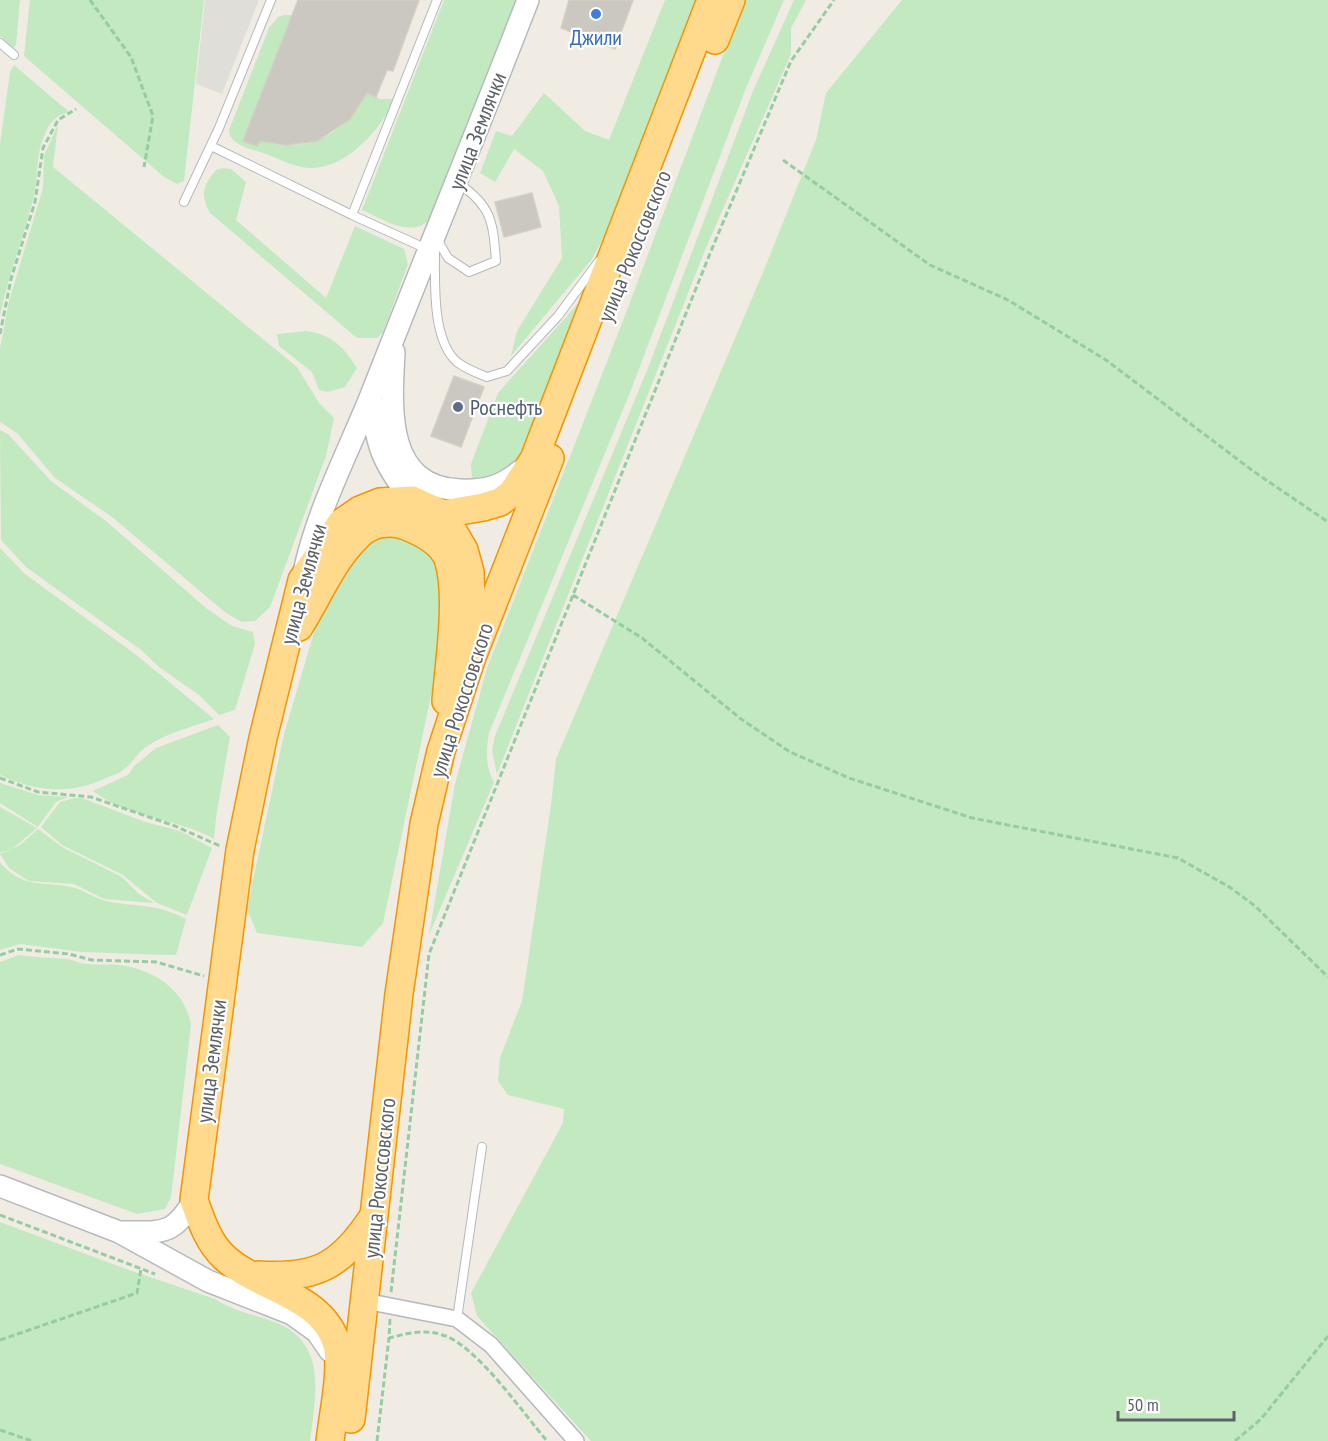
<svg xmlns="http://www.w3.org/2000/svg" width="1328" height="1441" viewBox="0 0 1328 1441" font-family="'PT Sans Narrow',sans-serif">
  <rect width="100%" height="100%" fill="#f0ece4"/>
  <!-- industrial -->
  <path fill="#e0ded9" d="M205,0H259L222,94L196,84Z"/>
  <!-- green -->
  <path fill="#c2e9bf" d="M0,0H20L16,45L13,48L0,36Z
    M30,0H204L184,181L177,184L164,177L24,56Z
    M444,0H516L430,219C411,239 382,219 362,210Z
    M665,0H696L614,218L592,259L511,356L517,331L562,258L559,206L543,171L514,149L495,182L480,173L496,131L512,136L544,93L585,131L609,140Z
    M744,0H784L746,88L629,395L489,733C486,751 485,766 494,782L429,935L455,784L487,668L621,326Z
    M794,0H806L791,28V54L706,248L497,774L492,751L495,736L648,368L753,91Z
    M902,0H1328V1441H591L477,1316L471,1293L563,1123L564,1109L508,1095L498,1081L500,1058L522,1001L551,805L556,759L764,270L816,140L826,93Z
    M284,15H292L243,141L257,146L260,141C311,153 340,137 367,93L380,99H394C382,129 346,169 310,168C296,168 280,159 266,154C254,150 237,147 230,136L229,130L269,28L278,17Z
    M14,65L69,112C55,115 49,124 44,136C36,155 38,176 34,196C24,237 8,275 0,316V144L10,72Z
    M58,124L53,167L297,367L319,403L334,418L326,456L270,607L255,621L242,622L226,613L112,517L55,478L17,433L0,422V349L9,301L43,188L44,156Z
    M224,168L231,169L246,182L236,220L326,298L355,226L404,249L408,264L383,332L377,338H357L210,213C200,195 203,185 216,170Z
    M593,287L516,461L496,480L478,483L472,479L471,464L498,393Z
    M306,331C331,334 344,347 357,368L345,387L328,392L319,390L312,372L279,346L277,334Z
    M0,430L8,434L51,481L106,521L206,608L232,626L253,632L255,644L235,710L219,715L199,695L159,667L141,650L26,567L1,540Z
    M388,533L421,543L441,567V648L383,923L362,947L257,933L247,909L284,734L321,609L365,542Z
    M0,548L25,574L135,654L214,719C192,727 166,733 146,747C137,753 132,764 123,770C119,774 112,775 106,778C70,795 36,792 0,775Z
    M218,725L230,737L216,817L214,839C177,818 127,818 93,791L128,775L134,766L156,748Z
    M0,783L38,795L68,797L56,802L38,827L0,803Z
    M74,798H82L145,822L180,831L212,848L187,915L157,903L123,875L62,845L41,827L60,802Z
    M0,807L37,828L13,848L0,853Z
    M38,829L62,847L122,877L139,894L154,903L104,899L74,884L29,881L9,868L0,854L20,845Z
    M0,862C22,889 42,881 71,887C83,889 93,898 106,901C138,908 154,902 186,919L176,955H166L82,952L20,944L0,950Z
    M19,955C35,958 50,957 65,959C73,959 80,964 87,964C98,965 109,964 120,965C155,970 185,990 191,1025L171,1197L165,1209L137,1214L0,1164V962Z
    M0,1222L126,1269L215,1299C233,1311 252,1314 272,1321C328,1341 316,1393 310,1441H0Z"/>
  <!-- building -->
  <path fill="#cbc7c1" stroke="#d5cec2" stroke-width="1.5" d="M298,0H419L393,71L387,70L376,97L367,93L350,119L317,141L286,145L260,141L257,146L243,141Z
    M569,0H633L615,49L561,28Z
    M532,193L541,227L504,237L495,202Z
    M454,376L484,387L461,447L431,436Z"/>
  <g fill="none" stroke-linecap="round" stroke-linejoin="round">
    <!-- lane casing -->
    <g stroke="#b5b8bc" stroke-width="10">
      <path id="lane" d="M0,43L14,55
        M211,146L352,215
        M184,202L219,128L271,0
        M437,239L448,258L469,272L496,261C493,222 492,206 458,183
        M427,249L352,215L437,0
        M435,253C435,284 432,340 457,362C466,369 477,373 487,377L507,371L558,316L599,261
        M457,1319L482,1147"/>
    </g>
    <!-- street casing -->
    <g stroke="#b5b8bc" stroke-width="18">
      <path id="street" d="M365,1301L457,1319L491,1345L576,1441"/>
    </g>
    <!-- secondary casing -->
    <g stroke="#b6babf" stroke-width="24">
      <path id="secondary" d="M394,352C391,407 384,487 460,490C485,491 501,487 520,471
        M371,397C376,445 382,462 412,500
        M304,572C318,508 348,453 372,393C423,262 477,132 528,0
        M0,1186L119,1232L208,1281L292,1314L317,1332L330,1351
        M123,1232C162,1232 173,1236 194,1200"/>
    </g>
    <!-- highway casing -->
    <g stroke="#f49500" stroke-width="30">
      <path id="highway" d="M715,40L731,0
        M443,514L464,550L470,572L472,638
        M299,627C318,597 333,559 359,535C371,523 390,520 406,526C421,532 442,543 448,559C460,594 449,664 446,701
        M258,1275C317,1279 341,1266 373,1217
        M351,1419L399,994L424,824L441,751L472,657L550,458
        M330,1441C333,1414 343,1371 337,1345C323,1294 258,1289 224,1257C208,1242 201,1220 194,1200L240,850L263,738L302,580L341,523L360,510L380,502L412,500L443,514L483,507L500,502L512,493L534,459L711,0"/>
    </g>
    <!-- path -->
    <path stroke="#96cca1" stroke-width="3" stroke-dasharray="6 3" stroke-linecap="butt" d="M90,0L131,57L153,116L144,167
      M783,160L930,265L1008,300L1106,360L1253,471L1328,522
      M0,334L11,279L35,202L43,148L58,120L76,109
      M573,595L642,638L741,719L790,752L849,778L972,818L1178,858L1231,888L1255,906L1328,977
      M0,778L38,792L91,797L175,826L220,846
      M0,955L18,949L69,954L92,960L156,962L204,976
      M0,1215L155,1274
      M391,1292L429,954L711,251L791,61L834,0
      M390,1319L389,1338C408,1333 428,1328 448,1337C481,1352 523,1413 547,1441
      M0,1340L137,1293L141,1269
      M0,1430L32,1441
      M377,1441L389,1338
      M1235,1441L1261,1419L1328,1336"/>
    <!-- lane -->
    <use href="#lane" stroke="#fff" stroke-width="8"/>
    <!-- street -->
    <use href="#street" stroke="#fff" stroke-width="15"/>
    <!-- secondary -->
    <use href="#secondary" stroke="#fff" stroke-width="21"/>
    <!-- highway -->
    <use href="#highway" stroke="#ffd98c" stroke-width="27"/>
  </g>
  <!-- markers -->
  <circle fill="#3f7fe0" stroke="#fff" stroke-width="2" cx="596" cy="14" r="6"/>
  <circle fill="#5c6f8a" stroke="#fff" stroke-width="2" cx="458" cy="407" r="6"/>
  <g text-anchor="middle" stroke-width="4.5" stroke-linejoin="round" paint-order="stroke">
    <!-- shop labels -->
    <g font-size="22" fill="#366cbe" stroke="#fff">
      <text x="596" y="45">Джили</text>
    </g>
    <!-- street labels -->
    <g font-size="22" fill="#5c6166" stroke="#fff">
      <text transform="translate(477 131) rotate(-69)" y="8">улица Землячки</text>
      <text transform="translate(634 246) rotate(-68)" y="8">улица Рокоссовского</text>
      <text transform="translate(303 584) rotate(-75)" y="8">улица Землячки</text>
      <text transform="translate(461 700) rotate(-72)" y="8">улица Рокоссовского</text>
      <text transform="translate(211 1061) rotate(-83)" y="8">улица Землячки</text>
      <text transform="translate(379 1178) rotate(-84)" y="8">улица Рокоссовского</text>
    </g>
    <!-- service labels -->
    <g font-size="22" fill="#4e5e75" stroke="#fff" text-anchor="start">
      <text x="470" y="415">Роснефть</text>
    </g>
  </g>
  <!-- scale -->
  <path d="M1118 1411v9h116v-9" fill="none" stroke="#5c6166" stroke-width="3"/>
  <text x="1127" y="1411" font-size="18" fill="#5c6166" stroke="#ffffff" stroke-width="4.5" paint-order="stroke">50 m</text>
</svg>
